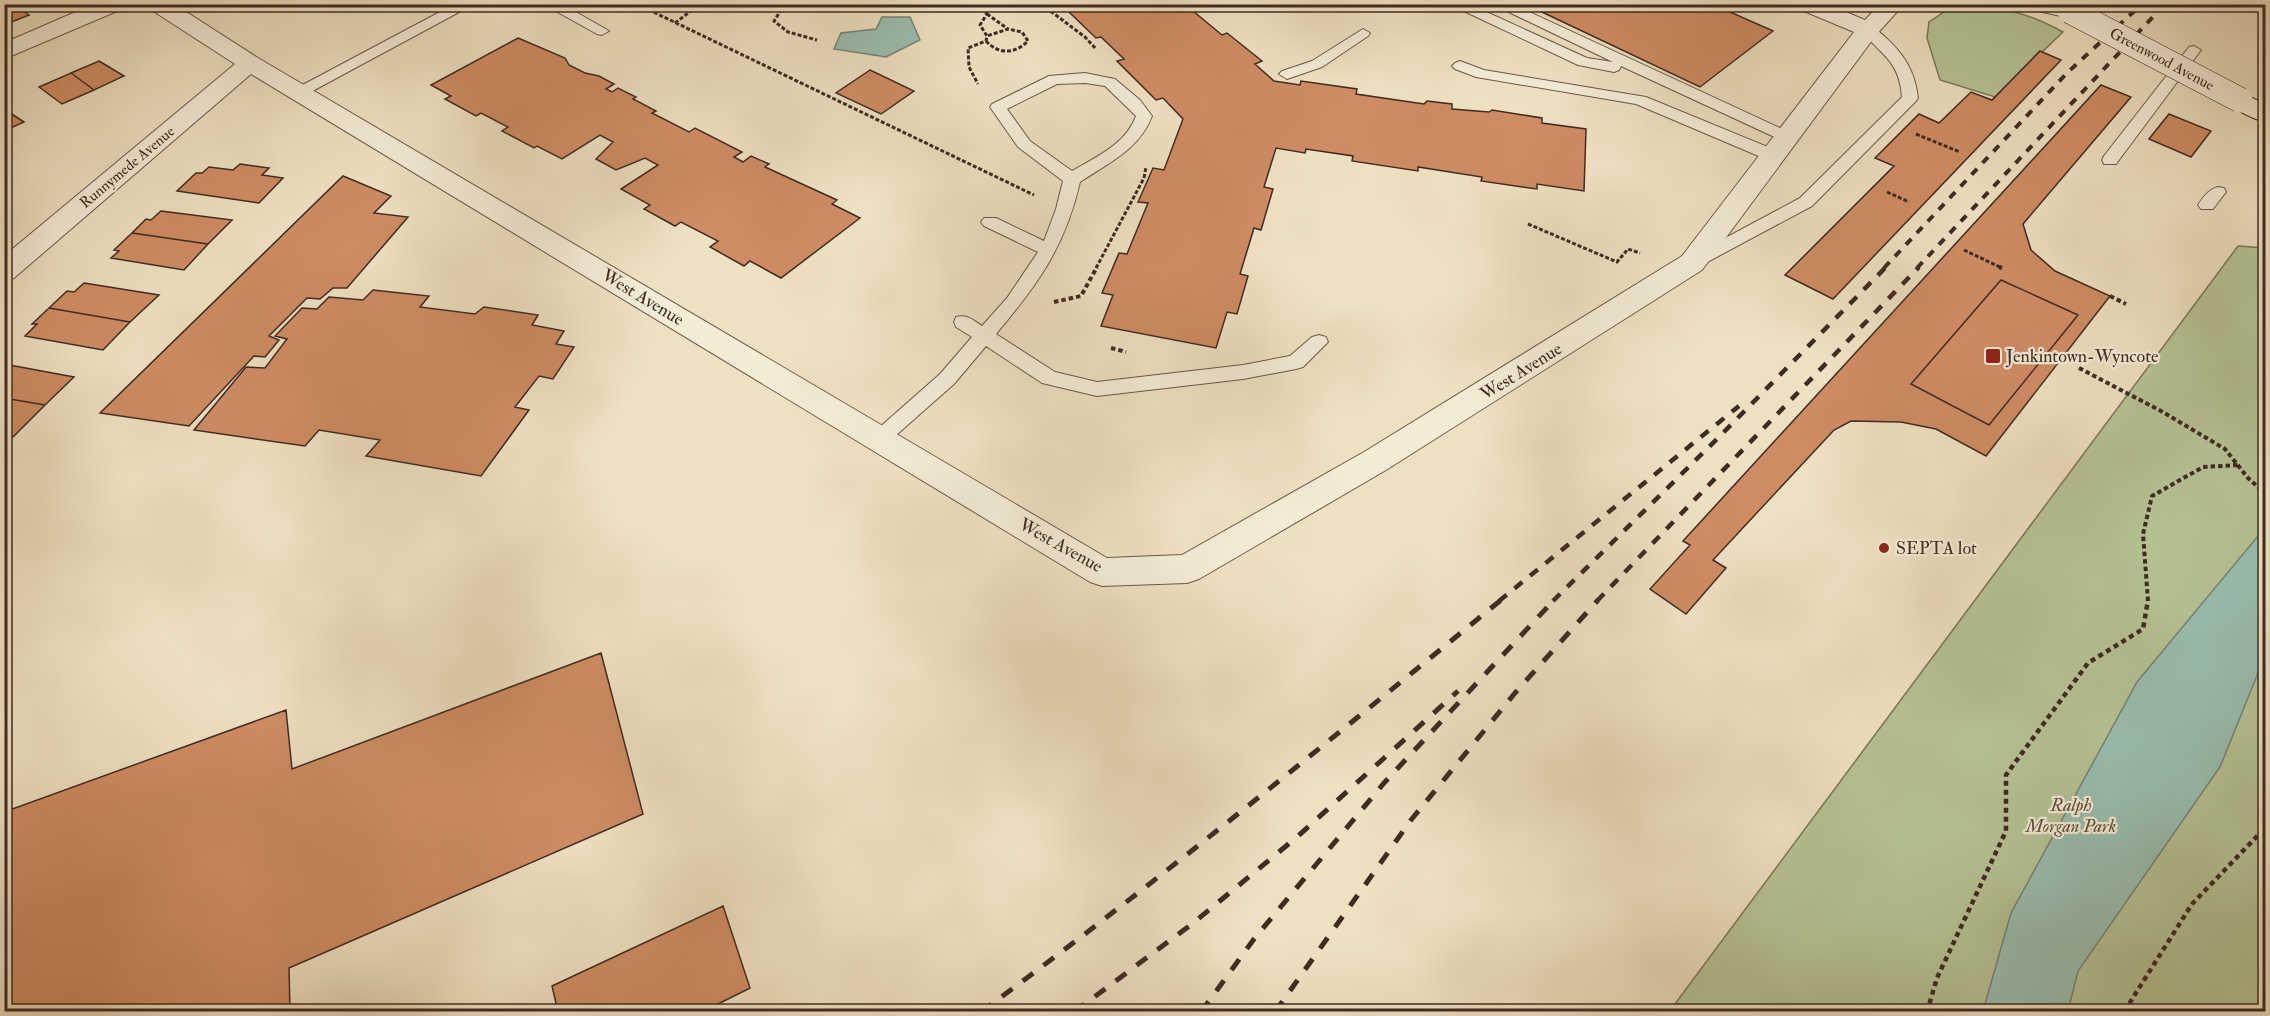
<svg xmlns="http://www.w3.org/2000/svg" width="2270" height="1016" viewBox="0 0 2270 1016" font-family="'IM FELL Double Pica',serif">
  <rect width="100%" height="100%" fill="#eee1c2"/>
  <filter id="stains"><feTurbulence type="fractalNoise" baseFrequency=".00333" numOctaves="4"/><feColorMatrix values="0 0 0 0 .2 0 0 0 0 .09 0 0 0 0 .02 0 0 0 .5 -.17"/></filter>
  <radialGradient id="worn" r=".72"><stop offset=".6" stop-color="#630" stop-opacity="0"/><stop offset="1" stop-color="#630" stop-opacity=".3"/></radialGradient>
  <!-- green -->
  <path fill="#b6c395" stroke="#7a775c" stroke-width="1.5" d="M1974,5C2010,9 2032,15 2063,32L1995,97L1940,80L1927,38L1929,22L1947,10Z
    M2238,246L2265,248V1011L1669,1012Z"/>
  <!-- water -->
  <path fill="#9abeaf" stroke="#768377" stroke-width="1.5" d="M882,17H910L920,40L886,57L834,49L841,33L876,29Z
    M2265,532V661L2260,668L2220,767L2078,971L2068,1011H1983L2011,913L2137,682L2258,536Z"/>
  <!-- building -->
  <path fill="#cf8c64" stroke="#3f2b23" stroke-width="1.5" d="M4,4H13L29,15L4,25Z
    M611,4H639L631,10Z
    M1071,4H1193L1187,6L1222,35L1227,33L1262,61L1255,64L1274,81L1300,85L1301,81L1357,89L1356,94L1424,104L1427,101L1452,104V109L1489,112L1492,110L1542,118V123L1586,129L1584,191L1537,184V189L1481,181L1482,177L1418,167V171L1352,161L1353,156L1306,149L1305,153L1276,148L1264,187L1273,189L1261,230L1254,228L1240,274L1248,276L1237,314L1227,312L1216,348L1101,326L1113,295L1102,293L1119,253L1127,254L1148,203L1138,202L1153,168L1164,170L1183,119L1163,98L1156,100L1117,61L1124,59L1101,37L1096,38L1067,10L1074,8Z
    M1525,4H1712L1773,31L1700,87Z
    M518,38L565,58L569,65L585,73L599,76L614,84L606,89L612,92L618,88L636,97L633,99L656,111L652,113L689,132L695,128L742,152L734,157L743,162L751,156L769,164L765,167L837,200L832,204L860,218L781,278L750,261L744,266L710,247L718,241L681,222L675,226L644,209L650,205L621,189L658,165L645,158L616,170L596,159L613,142L600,135L562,159L537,146L534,148L502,131L508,127L481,113L476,116L445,99L451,96L431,85Z
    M2040,51L2061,60L1833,299L1785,275L1894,166L1875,158L1919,114L1939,123L1971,92L1992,100Z
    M99,61L124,76L94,90L71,73Z
    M870,70L914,91L881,114L836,93Z
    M71,73L94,90L62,104L39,87Z
    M2101,85L2131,97L2023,224L2031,250L2055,271L2110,296L1986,456L1936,429L1901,422L1851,421L1834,430L1713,560L1726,568L1686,614L1650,589L1690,545L1683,541Z
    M4,109L24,122L4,131Z
    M2169,114L2211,131L2191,157L2149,139Z
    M240,164L269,168L262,175L283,178L259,203L177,191L196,173H202L209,167L233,170Z
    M343,176L391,196L374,213L408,217L347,288H333L320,299L307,298L269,336L279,340L265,357L254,356L189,426L100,413Z
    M161,211L232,220L208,244L132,233L146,219L151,220Z
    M132,233L208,244L184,270L111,258L119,251L114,250Z
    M2001,280L2078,315L1989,425L1911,384Z
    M84,283L159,295L130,322L49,308L67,291L74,292Z
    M373,290L429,296L420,307L475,314L484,307L538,315L532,325L564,331L556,344L574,347L553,379L539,376L515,407L529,410L481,476L366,456L380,440L319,430L305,446L194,430L246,367L265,368L287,339L275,336L302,308L317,309L329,297L363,300Z
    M49,308L130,322L103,350L25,336L37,324H32Z
    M4,364L74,377L45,405L4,398Z
    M4,398L45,405L13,437L4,436Z
    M601,653L643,814L289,968L290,1012H4V812L286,710L292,769Z
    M723,906L750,988L702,1012H558L552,986Z"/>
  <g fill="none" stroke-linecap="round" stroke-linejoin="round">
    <!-- lane casing -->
    <g stroke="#6b584b" stroke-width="2">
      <path id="lane" d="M455,4H474L305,95H295L292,92L295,89Z
        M543,4H562L609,31L602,35L597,34Z
        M1449,4H1469L1587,58L1613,62L1492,4H1512L1795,135L1797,138L1795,141H1783L1621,66L1619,70L1614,72L1578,65Z
        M1868,26C1875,27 1879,32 1884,36C1904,54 1915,71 1918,98L1916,101L1812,206L1698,267H1686L1683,263L1686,259L1800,198L1902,97C1899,59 1881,56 1861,30Z
        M1363,29L1370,33L1368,36L1322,67L1287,79L1279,74L1282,71L1312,61Z
        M2194,46L2201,50L2116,164H2104L2102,160L2104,156L2189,47Z
        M1460,61L1484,70L1646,97L1780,152L1782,156L1780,160H1768L1636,104L1476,77L1455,69L1452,66L1455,63Z
        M1085,73L1115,79L1140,100L1152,116C1140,149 1107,164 1080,182C1065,247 1038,284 996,334L1055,372L1097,382L1243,365L1290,356L1312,337L1319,335L1326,337L1328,342L1303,367L1296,369L1243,379L1097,396L1042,383L986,346L954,384L886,444L879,447L872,444L869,439L872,434L940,374L972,337L956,327L954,322L956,317C967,314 973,320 982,326L1007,298L1038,252L984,226L981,222L984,218H996L1044,241L1056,209L1063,181L1018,147L990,107L992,104L1049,76ZM1085,83L1105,86L1136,116C1126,144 1096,157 1072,171L1030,141L1007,109L1057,84Z
        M2218,187L2224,188L2226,192L2213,209H2201L2198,205C2203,197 2209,189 2218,187Z"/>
    </g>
    <!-- street casing -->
    <g stroke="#6b584b" stroke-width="2">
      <path id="street" d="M94,4H125L122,9L4,59V43Z
        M147,4H174L258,58L1107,558L1182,555L1364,452L1682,256L1854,32L1799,9L1796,4H1827L1865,20L1880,4H1904L1876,35L1702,270L1386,470L1199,579L1187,583L1102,586L1090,582L251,74L14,278L4,280V256L235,64L150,9Z
        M2026,4H2071L2078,6L2081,11L2078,16L2070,18L2029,9Z"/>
    </g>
    <!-- secondary casing -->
    <g stroke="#3f2b23" stroke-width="2">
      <path id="secondary" d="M2240,93L2266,104V122C2253,119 2235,111 2228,100L2231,95Z"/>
    </g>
    <!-- path-far2 -->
    <path stroke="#3f2b23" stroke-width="3" stroke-dasharray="4 2" stroke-linecap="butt" d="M785,4L774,21L788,32L817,40
      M977,4L987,14L980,25L987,36L986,41L968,48L969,67L978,84
      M1041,4L1085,37L1096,49
      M643,7L1034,195
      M987,14L1008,29
      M675,23L700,4
      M986,41C999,55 1015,54 1028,41L1022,32L1008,29L987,36
      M1916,134L1960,152
      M1887,192L1909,202
      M1528,224L1617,262L1628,249L1640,253
      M1964,250L2002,268
      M1096,268L1144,178L1146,167"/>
    <!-- path-far1 -->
    <path stroke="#3f2b23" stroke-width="4" stroke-dasharray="4.5 3" stroke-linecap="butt" d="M1999,267L2002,268
      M2110,296L2126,304
      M1054,302L1081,296L1097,267
      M1111,348L1126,352
      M2079,368L2161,411L2225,449L2248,478L2266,494
      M2148,601L2143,534L2152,496L2203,467L2238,465"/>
    <!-- path -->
    <path stroke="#3f2b23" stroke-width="4.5" stroke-dasharray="5 4" stroke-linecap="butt" d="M1927,1012L1937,978L2006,831V775L2088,663L2143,629L2148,600
      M2127,1012L2129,1004L2192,904L2266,827"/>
    <!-- lane -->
    <use href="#lane" fill="#f4ecd7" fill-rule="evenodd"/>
    <!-- street -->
    <use href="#street" fill="#f4ecd7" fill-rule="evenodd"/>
    <!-- secondary -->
    <use href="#secondary" fill="#f4ecd7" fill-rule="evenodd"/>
    <!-- rail-far2 -->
    <path stroke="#3f2b23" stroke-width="4" stroke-dasharray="8 8" stroke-linecap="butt" d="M1884,268L2067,73L2142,4
      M1917,268L2165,4"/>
    <!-- rail-far1 -->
    <path stroke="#3f2b23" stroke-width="4.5" stroke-dasharray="10 10" stroke-linecap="butt" d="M1499,601L1739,406
      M1553,601L1718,438L1886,267
      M1597,601L1919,267"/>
    <!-- rail -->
    <path stroke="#3f2b23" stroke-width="5" stroke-dasharray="13 13" stroke-linecap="butt" d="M981,1012C1159,881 1330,740 1501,600
      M1074,1012L1192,924L1297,837L1458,691
      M1201,1012L1254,939L1384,783L1554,600
      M1275,1012L1411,820L1515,693L1598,600"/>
    <!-- secondary-bridge casing -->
    <g stroke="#3f2b23" stroke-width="26" stroke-linecap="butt">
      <path id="secondary-bridge" d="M2070,11L2240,100"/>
    </g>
    <!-- secondary-bridge -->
    <use href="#secondary-bridge" stroke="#f4ecd7" stroke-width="25"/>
  </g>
  <!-- markers -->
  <g fill="#8f2418" stroke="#f4ecd7" stroke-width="2">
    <rect x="1985" y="348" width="16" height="16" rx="3"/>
    <circle cx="1884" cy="548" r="6"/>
  </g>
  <g text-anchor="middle" stroke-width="4.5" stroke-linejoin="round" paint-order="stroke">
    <!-- far-street labels -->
    <g font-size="15" fill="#3f2b23" stroke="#f4ecd7">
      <text transform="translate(2162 59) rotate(28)" y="5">Greenwood Avenue</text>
      <text transform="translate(127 167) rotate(-40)" y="5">Runnymede Avenue</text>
    </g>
    <!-- street labels -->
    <g font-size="18" fill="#3f2b23" stroke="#f4ecd7">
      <text transform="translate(643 297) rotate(31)" y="6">West Avenue</text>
      <text transform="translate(1521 371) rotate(-32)" y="6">West Avenue</text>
      <text transform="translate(1061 545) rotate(29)" y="6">West Avenue</text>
    </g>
    <!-- poi labels -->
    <g font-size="18" fill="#3f2b23" stroke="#f4ecd7" text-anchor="start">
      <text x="2006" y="362">Jenkintown-Wyncote</text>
      <text x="1896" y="554">SEPTA lot</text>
    </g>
    <!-- park labels -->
    <g font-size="18" font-style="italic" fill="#5d5140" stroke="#f4ecd7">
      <text x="2071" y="811">Ralph<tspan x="2071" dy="21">Morgan Park</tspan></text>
    </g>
  </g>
  <!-- margin -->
  <rect width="2270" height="1016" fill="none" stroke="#eee1c2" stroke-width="24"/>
  <rect x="6" y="6" width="2258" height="1004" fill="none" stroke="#3f2b23" stroke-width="3"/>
  <rect x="12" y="12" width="2246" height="992" fill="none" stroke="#3f2b23" stroke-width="1.5"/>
  <rect width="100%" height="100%" filter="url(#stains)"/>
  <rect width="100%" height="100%" fill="url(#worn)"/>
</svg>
